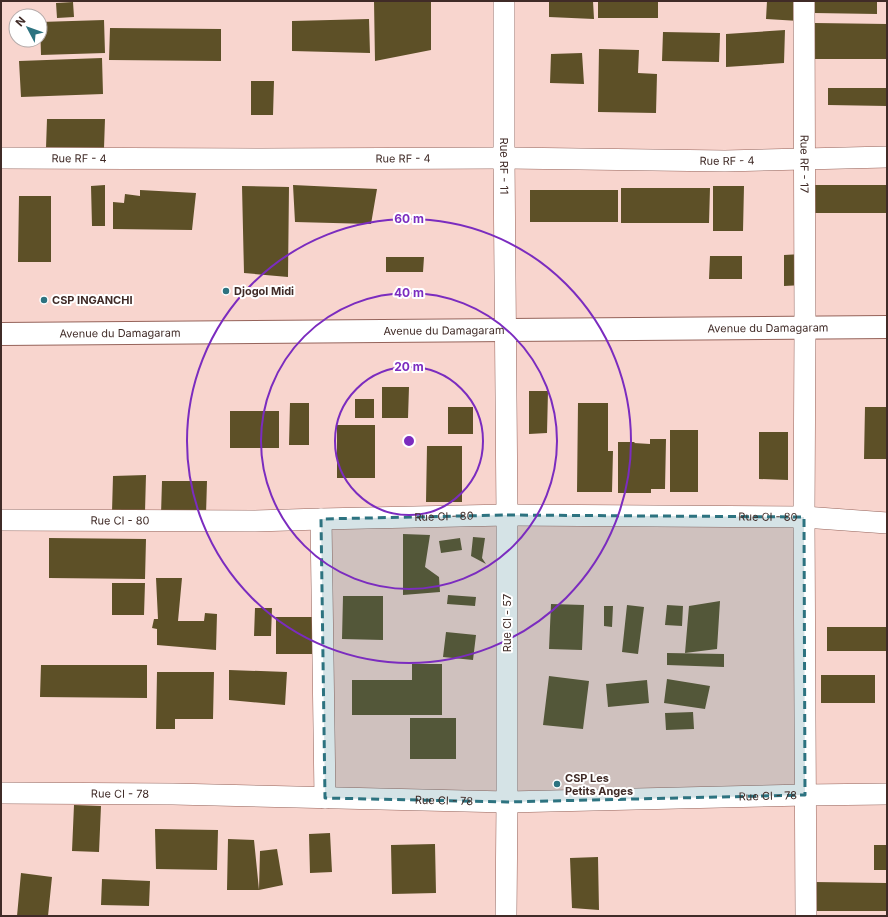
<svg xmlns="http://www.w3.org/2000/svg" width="888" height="917" viewBox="0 0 888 917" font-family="Inter,sans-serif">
  <rect width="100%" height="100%" fill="#f8d5ce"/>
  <!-- building -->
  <path fill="#5d5027" d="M374,1H431V50L375,61Z
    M549,1H593L594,19L549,17Z
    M598,1H658V18H598Z
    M767,1H800L799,21L766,19Z
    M814,1H877V14L814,13Z
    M73,2L74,17L57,18L56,3Z
    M369,19L370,53L292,51V21Z
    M104,20L105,53L41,55L40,22Z
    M815,23L887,24V59H815Z
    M110,28L221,29V61L109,60Z
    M785,30L784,63L726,67V34Z
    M663,32L720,33L719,62L662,61Z
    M599,49L639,50L638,73L657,74L656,113L598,112Z
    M582,53L584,84L550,83L551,54Z
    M102,58L103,94L21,97L19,61Z
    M251,81H274L273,115H251Z
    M828,88H887V106L828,105Z
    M47,119H105L104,148H46Z
    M105,185V226H92L91,186Z
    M293,185L377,189L371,224L295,222Z
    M810,185H886V213H810Z
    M242,186L289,187L288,277L244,273Z
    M713,186H744L743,231H713Z
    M621,188H710L709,223H621Z
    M140,190L196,193L192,230L113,229V202L124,203L125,194L140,196Z
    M530,190H618V222H530Z
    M19,196H51V262H18Z
    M802,254L803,285L784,286V255Z
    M710,256H742V279H709Z
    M386,257H424L423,272H386Z
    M382,387H409L408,418H382Z
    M529,391H548L547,433L529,434Z
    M355,399H374V418H355Z
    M290,403H309V445H289Z
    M578,403H608V451H613L612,492H577Z
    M448,407H473V434H448Z
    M865,407H887V459H864Z
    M230,411H279V448H230Z
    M337,425H375V478H337Z
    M670,430H698V492H670Z
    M759,432H788V480L759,479Z
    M650,439H666L665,489H651V493H618V442H635L634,443L650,444Z
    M427,446H462V502H426Z
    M146,475L145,512H112L113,476Z
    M162,481H207L206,515H161Z
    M403,534L430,535L425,567L439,577L440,592L403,595Z
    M473,537L485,538L482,558L486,564L471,556Z
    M49,538L146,539L145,579L49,578Z
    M460,538L462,550L441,553L439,541Z
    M156,578H182L178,621H204L205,613L217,614L216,650L157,645V629L152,628L154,619H158Z
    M112,583H145L144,615H112Z
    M448,595L476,597L475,606L447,604Z
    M343,596H383V640L342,639Z
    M720,601L717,649L685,653L689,606Z
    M551,604L584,605L582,650L549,649Z
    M627,605L644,607L638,654L622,652Z
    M667,605L683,606L682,626L665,625Z
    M604,606H613L612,627L604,626Z
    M255,608H272L271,636H254Z
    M276,617H319V654H276Z
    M827,627H887V651H827Z
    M446,632L476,635L473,660L443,657Z
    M667,653L724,654V667L667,665Z
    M412,664H442V715H352V680H412Z
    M41,665H147V698L40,697Z
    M229,670L287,672L285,705L229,700Z
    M157,672H214L213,719H175V729H156Z
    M821,675H875V703H821Z
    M549,676L589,681L583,729L543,725Z
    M667,679L710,686L705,709L664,703Z
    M647,680L649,703L608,707L606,684Z
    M693,712L694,729L666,730L665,713Z
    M410,718H456V759H410Z
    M74,805L101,806L99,852L72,851Z
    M155,829L218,830L217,870L156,869Z
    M330,833L332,872L310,873L309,834Z
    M228,839L254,840L259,890H227Z
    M435,844L436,893L392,894L391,845Z
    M874,845H887V870H874Z
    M277,849L283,885L259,890L260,851Z
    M598,857L599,910L572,908L570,858Z
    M21,873L52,877L48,916H17Z
    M102,879L150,881L149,906L101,905Z
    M814,882L887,883V911H814Z"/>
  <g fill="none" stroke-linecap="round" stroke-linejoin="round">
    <!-- minor casing -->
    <g stroke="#95635a" stroke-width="22">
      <g id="minor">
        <path id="s1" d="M504,1V158L507,515V802L506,916"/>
        <path id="s2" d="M804,1L805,328L804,517L806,916"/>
        <path id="s3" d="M1,158L262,159L504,158L725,161L887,157"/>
        <path d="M321,519L325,798"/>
        <path id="s4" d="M1,520L255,521L321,519L507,515L804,517L887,523"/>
        <path id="s5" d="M1,793L173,794L507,802L805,795L887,794"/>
      </g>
    </g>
    <!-- tertiary casing -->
    <g stroke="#95635a" stroke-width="24">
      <g id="tertiary">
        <path id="s6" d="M1,334L887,327"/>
      </g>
    </g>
    <!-- minor -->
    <use href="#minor" stroke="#fff" stroke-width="21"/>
    <!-- tertiary -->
    <use href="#tertiary" stroke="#fff" stroke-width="22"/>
  </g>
  <!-- marked area -->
  <path fill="#2d7380" fill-opacity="0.2" stroke="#2d7380" stroke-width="3" stroke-dasharray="8 5" stroke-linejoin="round" d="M507,515L804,517L805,795L507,802L325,798L321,519Z"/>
  <!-- distance rings -->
  <g fill="none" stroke="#7b2cbf" stroke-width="2">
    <circle cx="409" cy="441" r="74"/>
    <circle cx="409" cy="441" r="148"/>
    <circle cx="409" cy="441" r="222"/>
  </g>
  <!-- markers -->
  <g fill="#2d7380" stroke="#fff" stroke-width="1.5">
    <circle cx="226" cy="291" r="4"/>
    <circle cx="44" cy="300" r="4"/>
    <circle cx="557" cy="784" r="4"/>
  </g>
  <g text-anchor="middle" stroke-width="4" stroke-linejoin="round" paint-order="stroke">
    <!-- street labels -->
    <g font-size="11" fill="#402b27" stroke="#fff">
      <text dy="4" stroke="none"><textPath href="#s3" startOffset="78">Rue RF - 4</textPath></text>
      <text dy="4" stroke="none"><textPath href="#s3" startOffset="402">Rue RF - 4</textPath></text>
      <text dy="4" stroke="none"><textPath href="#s3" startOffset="726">Rue RF - 4</textPath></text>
      <text dy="4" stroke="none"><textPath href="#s2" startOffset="163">Rue RF - 17</textPath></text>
      <text dy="4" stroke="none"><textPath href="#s1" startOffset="165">Rue RF - 11</textPath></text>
      <text dy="4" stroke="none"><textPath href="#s6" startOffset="767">Avenue du Damagaram</textPath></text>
      <text dy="4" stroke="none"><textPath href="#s6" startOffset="443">Avenue du Damagaram</textPath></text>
      <text dy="4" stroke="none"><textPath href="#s6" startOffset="119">Avenue du Damagaram</textPath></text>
      <text dy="4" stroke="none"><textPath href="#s4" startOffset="443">Rue CI - 80</textPath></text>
      <text dy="4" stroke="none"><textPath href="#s4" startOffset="767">Rue CI - 80</textPath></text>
      <text dy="4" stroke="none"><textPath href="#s4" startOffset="119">Rue CI - 80</textPath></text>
      <text transform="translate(507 623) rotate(-90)" y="4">Rue CI - 57</text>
      <text dy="4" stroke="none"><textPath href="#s5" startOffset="119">Rue CI - 78</textPath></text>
      <text dy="4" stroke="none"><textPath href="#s5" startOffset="767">Rue CI - 78</textPath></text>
      <text dy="4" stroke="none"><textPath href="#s5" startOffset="443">Rue CI - 78</textPath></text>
    </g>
    <!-- poi labels -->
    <g font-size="11" font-weight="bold" fill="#402b27" stroke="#fff" text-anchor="start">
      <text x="234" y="295">Djogol Midi</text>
      <text x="52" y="304">CSP INGANCHI</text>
      <text x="565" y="782">CSP Les<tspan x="565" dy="13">Petits Anges</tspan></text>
    </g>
  </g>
  <circle cx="409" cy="441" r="6" fill="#7b2cbf" stroke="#fff" stroke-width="2"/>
  <g font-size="12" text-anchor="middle" font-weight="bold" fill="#7b2cbf" stroke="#fff" stroke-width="4" stroke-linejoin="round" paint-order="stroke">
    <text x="409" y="223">60 m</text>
    <text x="409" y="297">40 m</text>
    <text x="409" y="371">20 m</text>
  </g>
  <!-- border -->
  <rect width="888" height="917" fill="none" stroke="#402b27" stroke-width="4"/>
  <!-- north arrow -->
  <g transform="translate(28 28) rotate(311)"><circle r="19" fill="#ffffff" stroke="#b3aaa9"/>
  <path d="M0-3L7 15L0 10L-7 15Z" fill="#2d7380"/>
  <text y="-6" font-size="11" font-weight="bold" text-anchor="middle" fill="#402b27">N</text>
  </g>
</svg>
